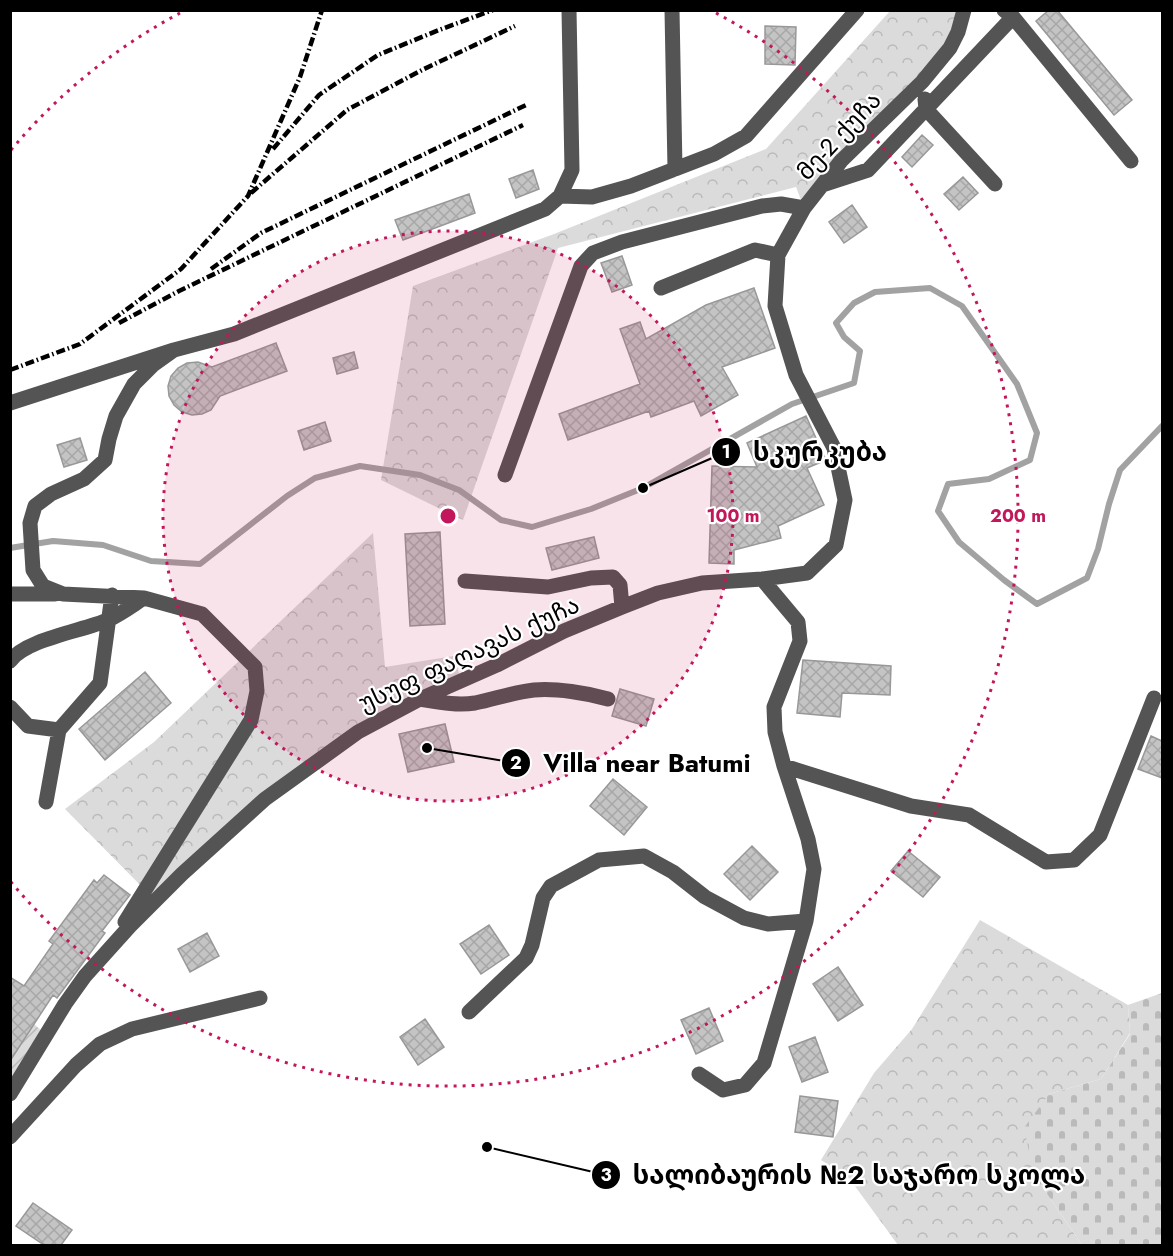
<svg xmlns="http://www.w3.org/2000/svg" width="1173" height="1256" viewBox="0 0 1173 1256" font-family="Jost,'Noto Sans Georgian',sans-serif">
  <defs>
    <pattern id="forest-crowns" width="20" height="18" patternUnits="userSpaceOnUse" patternTransform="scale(1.5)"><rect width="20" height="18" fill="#dbdbdb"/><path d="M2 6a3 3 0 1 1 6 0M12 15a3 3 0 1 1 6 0" fill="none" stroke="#bababa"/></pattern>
    <pattern id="cemetery-stones" width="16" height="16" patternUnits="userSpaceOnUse" patternTransform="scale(1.5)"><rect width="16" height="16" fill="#dbdbdb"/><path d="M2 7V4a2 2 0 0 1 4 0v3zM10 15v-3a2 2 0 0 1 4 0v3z" fill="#bababa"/></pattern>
    <pattern id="garden-furrows" width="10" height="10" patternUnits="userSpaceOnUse" patternTransform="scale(1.5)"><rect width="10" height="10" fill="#dbdbdb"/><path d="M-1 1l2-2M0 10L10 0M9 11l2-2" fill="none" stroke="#bababa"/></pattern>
    <pattern id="building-cross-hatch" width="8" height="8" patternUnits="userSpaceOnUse" patternTransform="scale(1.5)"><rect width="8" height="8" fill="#c4c4c4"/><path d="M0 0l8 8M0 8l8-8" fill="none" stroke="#a7a7a7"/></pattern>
  </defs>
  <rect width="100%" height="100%" fill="#fff"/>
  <!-- forest -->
  <path fill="url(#forest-crowns)" d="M890,11H964L958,32L804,208L796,187L558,248L463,520L381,480L413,286L554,234L766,149Z
    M373,533L385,667L454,656L461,681L327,753L155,900L65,809L154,742Z
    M980,920L1128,1005L1130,1033L1101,1079L1049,1094L1034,1175L1082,1245H898L849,1178L821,1160L874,1073L912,1029Z"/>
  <!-- cemetery -->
  <path fill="url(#cemetery-stones)" d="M1162,993V1245H1082L1034,1175L1024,1128L1049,1094L1101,1079L1130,1034L1128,1005Z"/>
  <!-- garden -->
  <path fill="url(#garden-furrows)" d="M11,1003L45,1034L11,1094Z"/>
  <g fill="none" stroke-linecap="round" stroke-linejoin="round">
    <!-- stream -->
    <path stroke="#a2a2a2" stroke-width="6" d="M10,548L53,541L103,545L151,561L200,564L287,496L315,478L360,466L420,475L459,490L501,520L532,527L591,509L643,488L792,404L854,383L860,351L844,337L836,323L854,303L875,292L930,288L962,306L1017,384L1037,433L1030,460L989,479L948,484L938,511L959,542L1004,580L1037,604L1087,578L1098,549L1109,504L1120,470L1162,426"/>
  </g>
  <!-- building -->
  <path fill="url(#building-cross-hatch)" stroke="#989898" stroke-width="1.5" d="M1049,10H1057L1132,100L1114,115L1036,21Z
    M765,26L796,27L795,65L765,64Z
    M922,135L933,145L912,167L902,157Z
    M533,170L539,189L516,198L509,179Z
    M963,177L978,193L959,210L944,194Z
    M469,194L475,213L403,240L395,220Z
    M852,205L867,227L844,243L829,222Z
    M622,256L632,285L612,292L601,263Z
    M754,288L775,348L722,367L738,395L701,416L694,401L651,417L649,411L568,440L559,414L640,384L620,329L640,322L646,339L706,305Z
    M276,343L287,371L220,396L211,410L202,414L192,415L182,412L174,405L169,396L168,386L171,376L178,368L187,363L198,362L212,367Z
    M354,352L358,368L337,374L333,358Z
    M806,416L826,460L807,468L824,505L778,526L781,538L734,550V564L709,563L712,466L757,467L747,443Z
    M325,422L331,441L304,450L298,431Z
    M80,438L87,460L64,467L57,445Z
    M440,532L445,624L410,626L405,534Z
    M594,537L599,558L552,570L546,548Z
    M803,660L891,666L890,695L842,693L840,717L797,713Z
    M145,672L171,703L105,760L79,729Z
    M620,689L654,699L646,726L612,716Z
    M445,724L454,762L408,772L399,734Z
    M1151,736L1162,741V778L1138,769Z
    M613,779L647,807L624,835L590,806Z
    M752,846L778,872L750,900L724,874Z
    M908,851L940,877L923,897L891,871Z
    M104,875L130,895L102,931L105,933L57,998L53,995L10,1061V977L24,986L53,944L49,941L94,880L97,883Z
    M489,925L509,955L481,974L460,944Z
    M207,933L219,956L190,972L178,949Z
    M838,967L863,1005L838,1021L813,984Z
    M709,1008L723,1041L696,1054L681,1020Z
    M425,1019L444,1047L418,1065L400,1037Z
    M815,1037L828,1072L802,1082L789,1047Z
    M800,1096L838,1101L833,1137L795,1132Z
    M33,1203L72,1230L61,1245H44L16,1226Z"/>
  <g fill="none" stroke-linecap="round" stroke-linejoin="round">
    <!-- minor -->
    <path stroke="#545454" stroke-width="15" d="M672,10L675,169
      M1013,17L1131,161
      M925,99L926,109L995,184
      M822,185L868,170L1013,17L1004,10
      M560,196L592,197L631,186L714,154L746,136L857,10
      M661,288L755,250L778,255
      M174,350L234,334L545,209L560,196L572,170L569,10
      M10,403L174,350L153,365L134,384L116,416L109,439L105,460L84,479L51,494L35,506L30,523L33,570L43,586L63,594L144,598L202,614L255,667L257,691L251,720L125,922
      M505,475L581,266L593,253L622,242L762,206L781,204L804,208
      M762,579L798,622L800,641L774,707L775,732L784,766L808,839L814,869L806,921
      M465,581L548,587L591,578L613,577L620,585L622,607
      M10,594H55
      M10,661C26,639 82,631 108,620C121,614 133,605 144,598
      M420,699C438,702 457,706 475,703C495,699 514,692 534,690C556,688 587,693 608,699
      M10,707L28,726L59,730
      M784,766L911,806L969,815L1046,862L1074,860L1100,835L1154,698
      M46,802L59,730L100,683L112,595
      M469,1012L526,958L532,945L543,898L551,886L599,860L644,856L673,872L705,897L744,918L768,924L806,921L764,1063L745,1085L723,1090L699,1074
      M10,1094L65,1004L85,976L130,926L182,874L265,799L358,732L420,699L497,665L564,631L622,607L658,593L702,583L762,579L807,573L836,545L845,500L834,448L796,375L775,306L778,255L804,208L841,161L922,82L950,48L958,32L964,10
      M10,1137L76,1065L100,1044L132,1029L260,998"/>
    <!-- rail -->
    <path stroke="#000" stroke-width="4.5" stroke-dasharray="9 3 1.5 3" stroke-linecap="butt" d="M273,149L319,95L378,55L439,30L493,10
      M251,193L347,110L422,70L515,26
      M211,269L261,233L526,105
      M119,323L179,291L523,125
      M10,370L80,344L181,269L248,196L300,77L322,10"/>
  </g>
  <!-- distance rings -->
  <circle cx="448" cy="516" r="285" fill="#c2185b" fill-opacity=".12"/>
  <g fill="none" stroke="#c2185b" stroke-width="3" stroke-dasharray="3 6">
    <circle cx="448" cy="516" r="285"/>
    <path d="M11 150A570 570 0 0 1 180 13M716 13A570 570 0 1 1 11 882"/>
  </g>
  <g text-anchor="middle" stroke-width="4.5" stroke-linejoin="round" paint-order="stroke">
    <!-- street labels -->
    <g font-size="24" fill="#000" stroke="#fff">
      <text transform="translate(839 136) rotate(-47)" y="8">მე-2 ქუჩა</text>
      <text transform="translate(469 654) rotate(-25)" y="8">უსუფ ფაღავას ქუჩა</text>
    </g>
  </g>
  <circle cx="448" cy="516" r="9" fill="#c2185b" stroke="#fff" stroke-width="3"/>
  <g font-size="18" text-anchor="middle" font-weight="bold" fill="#c2185b" stroke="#fff" stroke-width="4.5" stroke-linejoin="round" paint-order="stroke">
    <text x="733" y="522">100 m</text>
    <text x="1018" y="522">200 m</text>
  </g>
  <!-- callouts -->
  <path fill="none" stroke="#000" stroke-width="2" d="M643 488L726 452M427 748L516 763M487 1147L606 1175"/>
  <g fill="#000" stroke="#fff" stroke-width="2">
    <circle cx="643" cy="488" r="6"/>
    <circle cx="427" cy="748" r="6"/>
    <circle cx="487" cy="1147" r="6"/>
    <circle cx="726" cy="452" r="15"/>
    <circle cx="516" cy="763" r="15"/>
    <circle cx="606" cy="1175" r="15"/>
  </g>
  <g font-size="18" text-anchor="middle" font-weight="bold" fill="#fff">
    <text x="726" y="458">1</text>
    <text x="516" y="769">2</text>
    <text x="606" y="1181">3</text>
  </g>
  <g font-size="26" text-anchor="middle" font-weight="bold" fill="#000" stroke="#fff" stroke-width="4.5" stroke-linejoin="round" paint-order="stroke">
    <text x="820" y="461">სკურკუბა</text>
    <text x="647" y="772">Villa near Batumi</text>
    <text x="859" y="1184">სალიბაურის №2 საჯარო სკოლა</text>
  </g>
  <!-- border -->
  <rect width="1173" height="1256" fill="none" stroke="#000000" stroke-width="24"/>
</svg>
